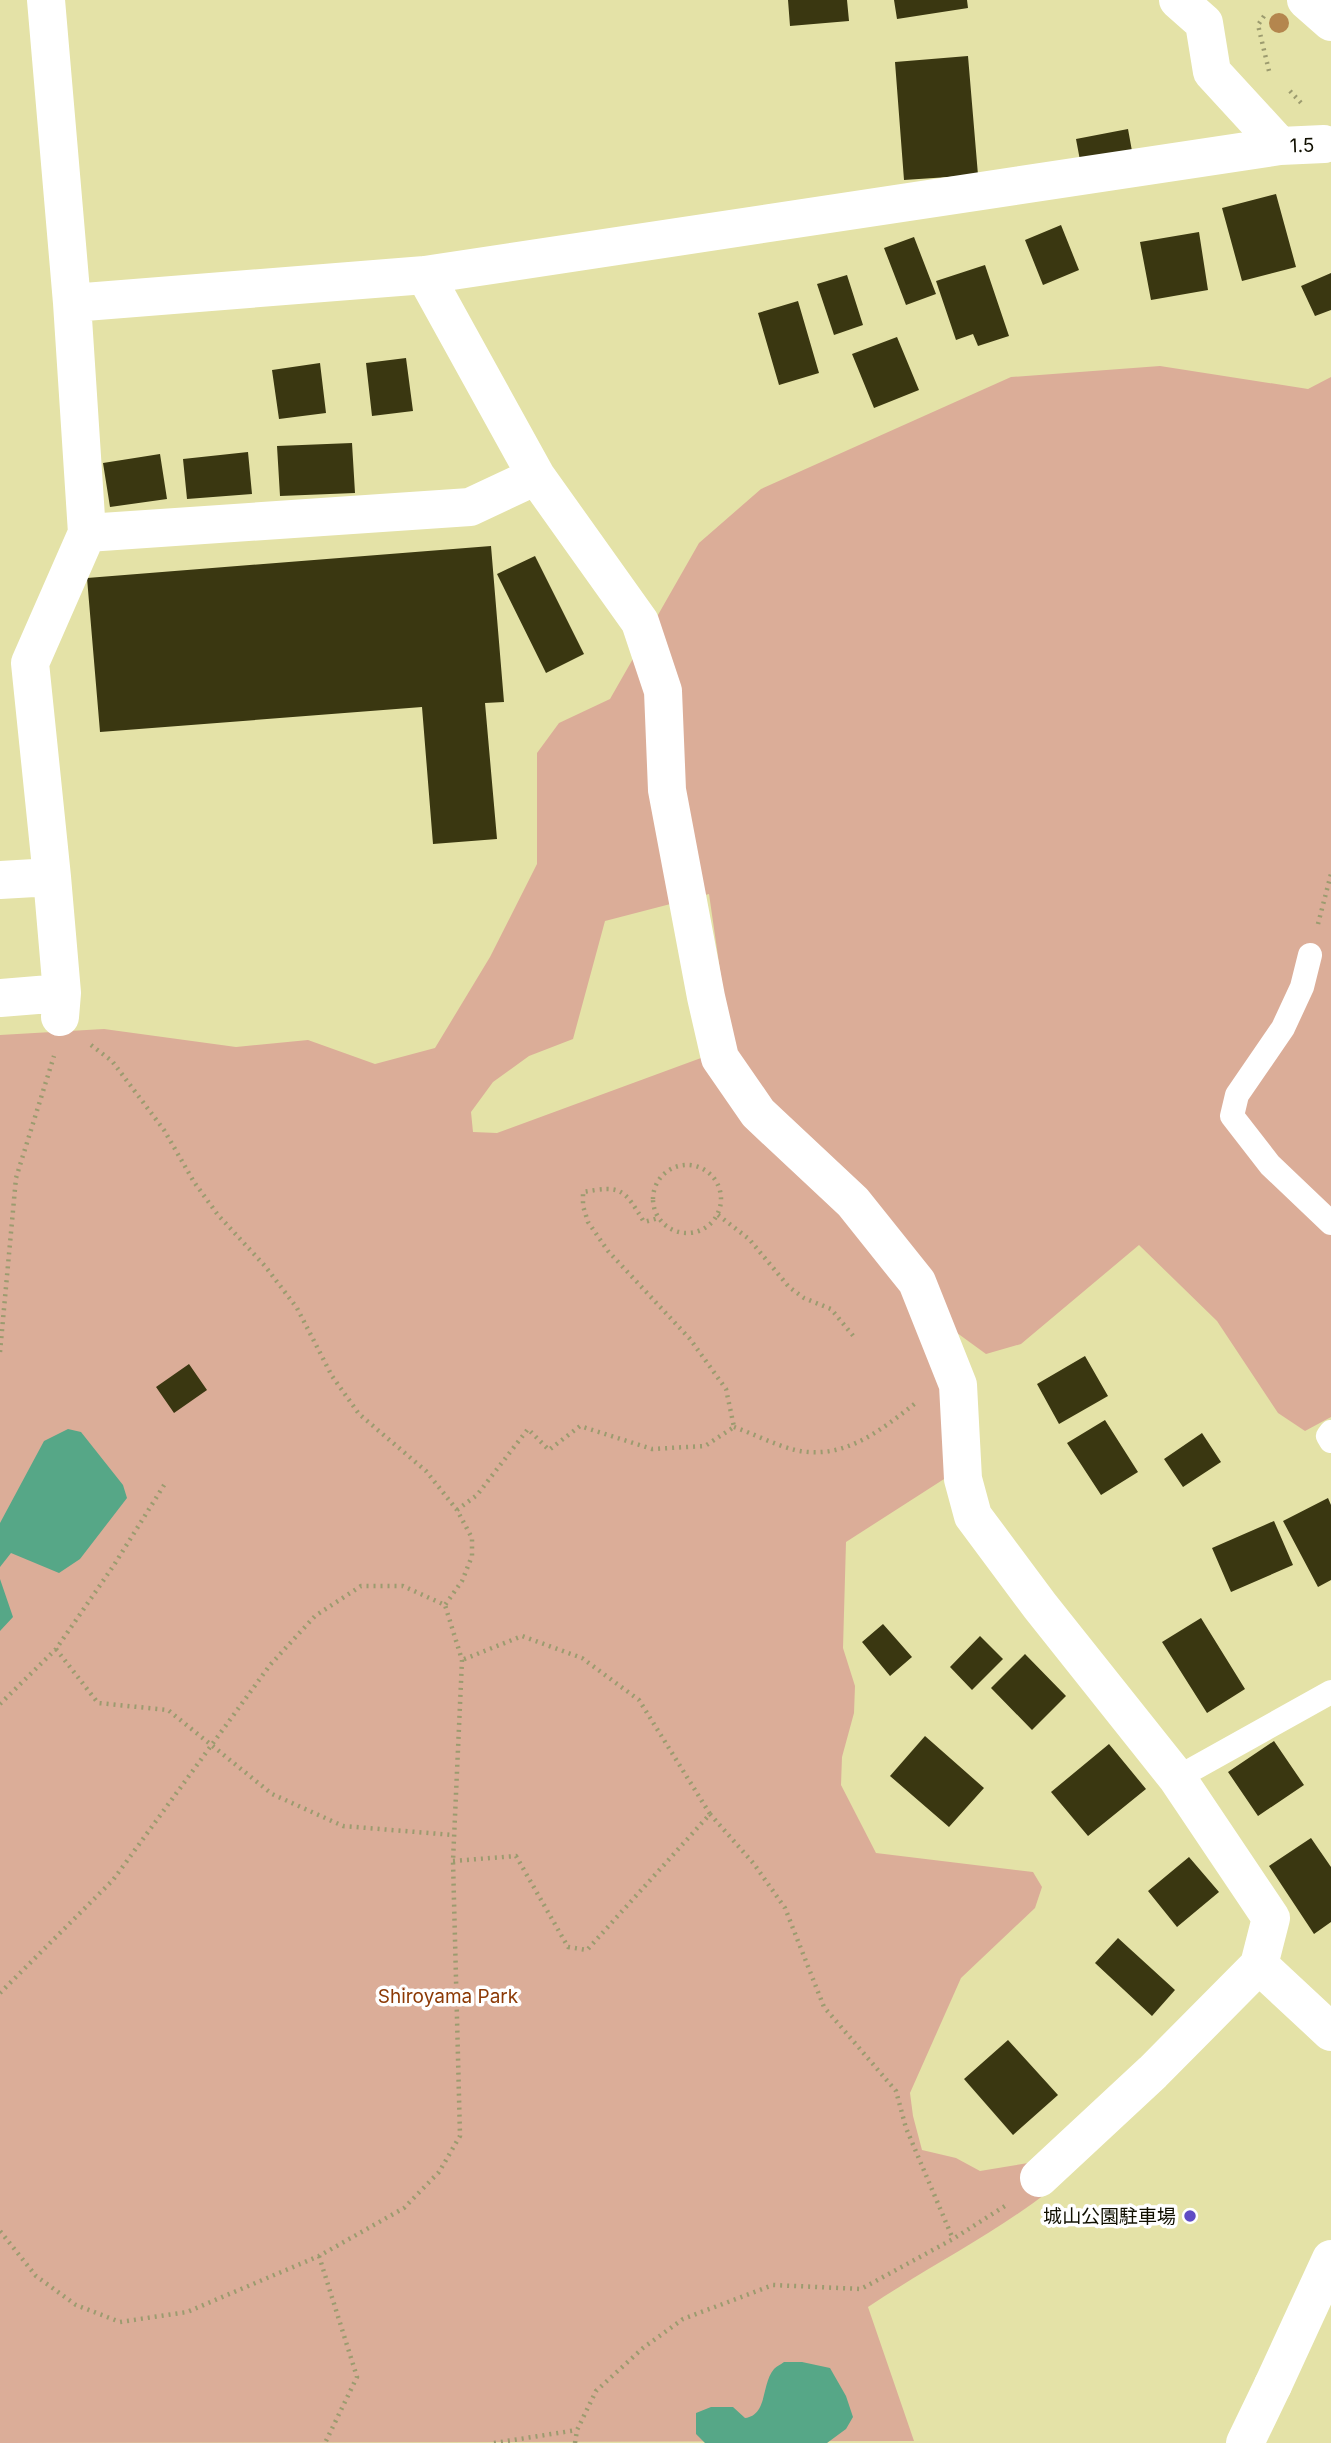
<svg xmlns="http://www.w3.org/2000/svg" width="1331" height="2443" viewBox="0 0 1331 2443" font-family="Inter,'Noto Sans JP',sans-serif">
  <rect width="100%" height="100%" fill="#e4e2a7"/>
  <!-- green -->
  <path fill="#dbad98" fill-rule="evenodd" d="M1160,366L1308,389L1331,377V1417L1305,1431L1278,1413L1217,1321L1139,1245L1021,1344L986,1354L931,1314L919,1310L937,1372L955,1472L846,1542L843,1648L855,1686L854,1713L842,1757L841,1785L876,1853L1033,1872L1042,1887L1035,1908L961,1978L910,2093L913,2116L922,2150L956,2158L980,2171L1028,2163L1048,2192C992,2235 928,2267 868,2307L914,2441L0,2443V1035L104,1029L236,1047L308,1040L375,1064L435,1048L490,957L537,864V753L559,723L610,699L699,543L761,489L1011,377ZM709,894L729,1032L701,1058L497,1133L473,1132L471,1112L493,1082L529,1056L573,1039L605,921Z"/>
  <!-- water -->
  <path fill="#56a787" d="M68,1429L81,1432L123,1485L127,1498L80,1559L59,1573L11,1553L0,1567V1523L44,1441Z
    M0,1579L13,1617L0,1631Z
    M784,2362H802L830,2368L846,2396L853,2417L846,2429L827,2443H705L696,2434V2413L711,2407H733L745,2418C768,2415 761,2384 774,2369C777,2366 780,2365 784,2362Z"/>
  <!-- building -->
  <path fill="#3a3711" d="M788,0H847L849,21L790,26Z
    M894,0H967L968,8L897,19Z
    M968,56L978,175L904,180L895,62Z
    M1128,129L1134,162L1082,171L1076,139Z
    M1276,194L1296,267L1242,281L1222,208Z
    M1061,225L1079,270L1043,285L1025,240Z
    M1199,232L1208,290L1151,300L1140,242Z
    M914,237L936,294L906,305L884,248Z
    M985,265L1009,336L978,346L973,334L956,340L936,281Z
    M1331,273V310L1315,316L1301,286Z
    M847,275L863,325L834,335L817,284Z
    M798,301L819,373L779,385L758,313Z
    M897,337L919,390L874,408L852,354Z
    M406,358L413,411L372,416L366,363Z
    M320,363L326,413L279,419L272,370Z
    M352,443L355,493L280,496L277,446Z
    M248,452L252,494L187,499L183,459Z
    M160,454L167,499L110,507L103,463Z
    M491,546L504,702L485,703L497,839L433,844L422,707L100,732L87,578Z
    M535,556L584,654L546,673L497,574Z
    M1085,1356L1108,1396L1059,1424L1037,1384Z
    M189,1364L207,1390L174,1413L156,1387Z
    M1105,1420L1138,1472L1101,1495L1067,1443Z
    M1202,1433L1221,1462L1183,1487L1164,1459Z
    M1328,1498L1331,1505V1580L1318,1587L1283,1521Z
    M1274,1521L1293,1565L1231,1592L1212,1548Z
    M1201,1618L1245,1689L1207,1713L1162,1642Z
    M883,1624L912,1657L890,1676L862,1642Z
    M980,1636L1003,1659L972,1690L950,1667Z
    M1025,1654L1066,1696L1032,1730L991,1688Z
    M925,1736L984,1788L949,1827L890,1776Z
    M1274,1741L1304,1785L1258,1816L1228,1772Z
    M1109,1744L1146,1789L1088,1836L1051,1792Z
    M1311,1838L1331,1867V1922L1314,1934L1269,1866Z
    M1189,1857L1219,1892L1177,1927L1148,1891Z
    M1118,1938L1175,1990L1152,2016L1095,1963Z
    M1008,2040L1058,2095L1013,2135L964,2079Z"/>
  <g fill="none" stroke-linecap="round" stroke-linejoin="round">
    <!-- path -->
    <path stroke="#9c9b6f" stroke-width="4.5" stroke-dasharray="2 5" stroke-linecap="butt" d="M1264,16L1258,25L1269,71
      M1290,91L1303,105
      M1318,924L1331,874
      M91,1045L112,1061L164,1130L194,1182L218,1215L265,1266L297,1308L332,1376L359,1414L426,1471L457,1510L472,1538V1556L462,1581L445,1605
      M653 1199a34 34 0 1 1 68 0a34 34 0 1 1-68 0Z
      M718,1215L749,1239L789,1287L804,1298L831,1309L855,1338
      M0,1352L16,1178L54,1056
      M734,1427C754,1434 775,1445 795,1450C844,1461 881,1430 917,1402
      M457,1510L477,1495L528,1429L549,1450L580,1426L652,1449L705,1446L734,1427L726,1389L690,1339L608,1251L588,1222L583,1206V1192C622,1185 624,1189 644,1222L659,1218
      M56,1649L98,1703L168,1710L272,1794L343,1826L453,1835
      M0,1704L56,1649L114,1565L166,1482
      M710,1814L754,1864L785,1908L824,2007L896,2091L906,2128L953,2239
      M453,1861L516,1856L568,1947L587,1950L710,1814L639,1700L582,1658L522,1636L462,1660
      M0,1993L113,1880L270,1665L315,1616L361,1586H403L445,1605L462,1660L453,1861L460,2136L439,2172L404,2208L319,2256L187,2312L120,2322L76,2305L36,2276L0,2231
      M319,2256L357,2377L325,2443
      M494,2443L577,2430
      M575,2443L577,2430L596,2391L643,2348L683,2319L773,2285L861,2289L953,2239L1008,2204"/>
    <!-- lane -->
    <path stroke="#fff" stroke-width="24" d="M1310,955L1302,987L1283,1028L1237,1095L1232,1116L1270,1165L1331,1223
      M1331,1432L1328,1436L1331,1441
      M1177,1778L1331,1692"/>
    <!-- street -->
    <path stroke="#fff" stroke-width="38" d="M46,0L72,303L87,533L30,663L52,877L62,993L60,1017
      M1178,0L1204,23L1212,72L1280,146
      M425,275L536,476L640,622L663,691L667,790L706,997L720,1058L758,1113L853,1202L917,1282L958,1385L963,1479L973,1516L1040,1606L1177,1778L1271,1918L1259,1965L1331,2032
      M72,303L425,275L1280,146L1324,144
      M87,533L470,507L536,476
      M0,880L52,877
      M0,998L62,993
      M1039,2178L1153,2072L1259,1965
      M1273,2385L1331,2259"/>
    <!-- secondary -->
    <path stroke="#fff" stroke-width="38" d="M1306,0L1331,22
      M1245,2443L1273,2385"/>
  </g>
  <!-- trees -->
  <circle fill="#b4864e" cx="1279" cy="23" r="10"/>
  <!-- markers -->
  <circle fill="#604cc4" stroke="#fff" stroke-width="2.5" cx="1190" cy="2216" r="7"/>
  <g text-anchor="middle" stroke-width="7" stroke-linejoin="round" paint-order="stroke">
    <!-- street labels -->
    <g font-size="19" fill="#100f00" stroke="#fff">
      <text transform="translate(1302 145) rotate(-2)" y="7">1.5</text>
    </g>
    <!-- park labels -->
    <g font-size="19" fill="#8c3a06" stroke="#fff">
      <text x="448" y="2003">Shiroyama Park</text>
    </g>
    <!-- poi labels -->
    <g font-size="19" fill="#100f00" stroke="#fff" text-anchor="end">
      <text x="1176" y="2223">城山公園駐車場</text>
    </g>
  </g>
</svg>
